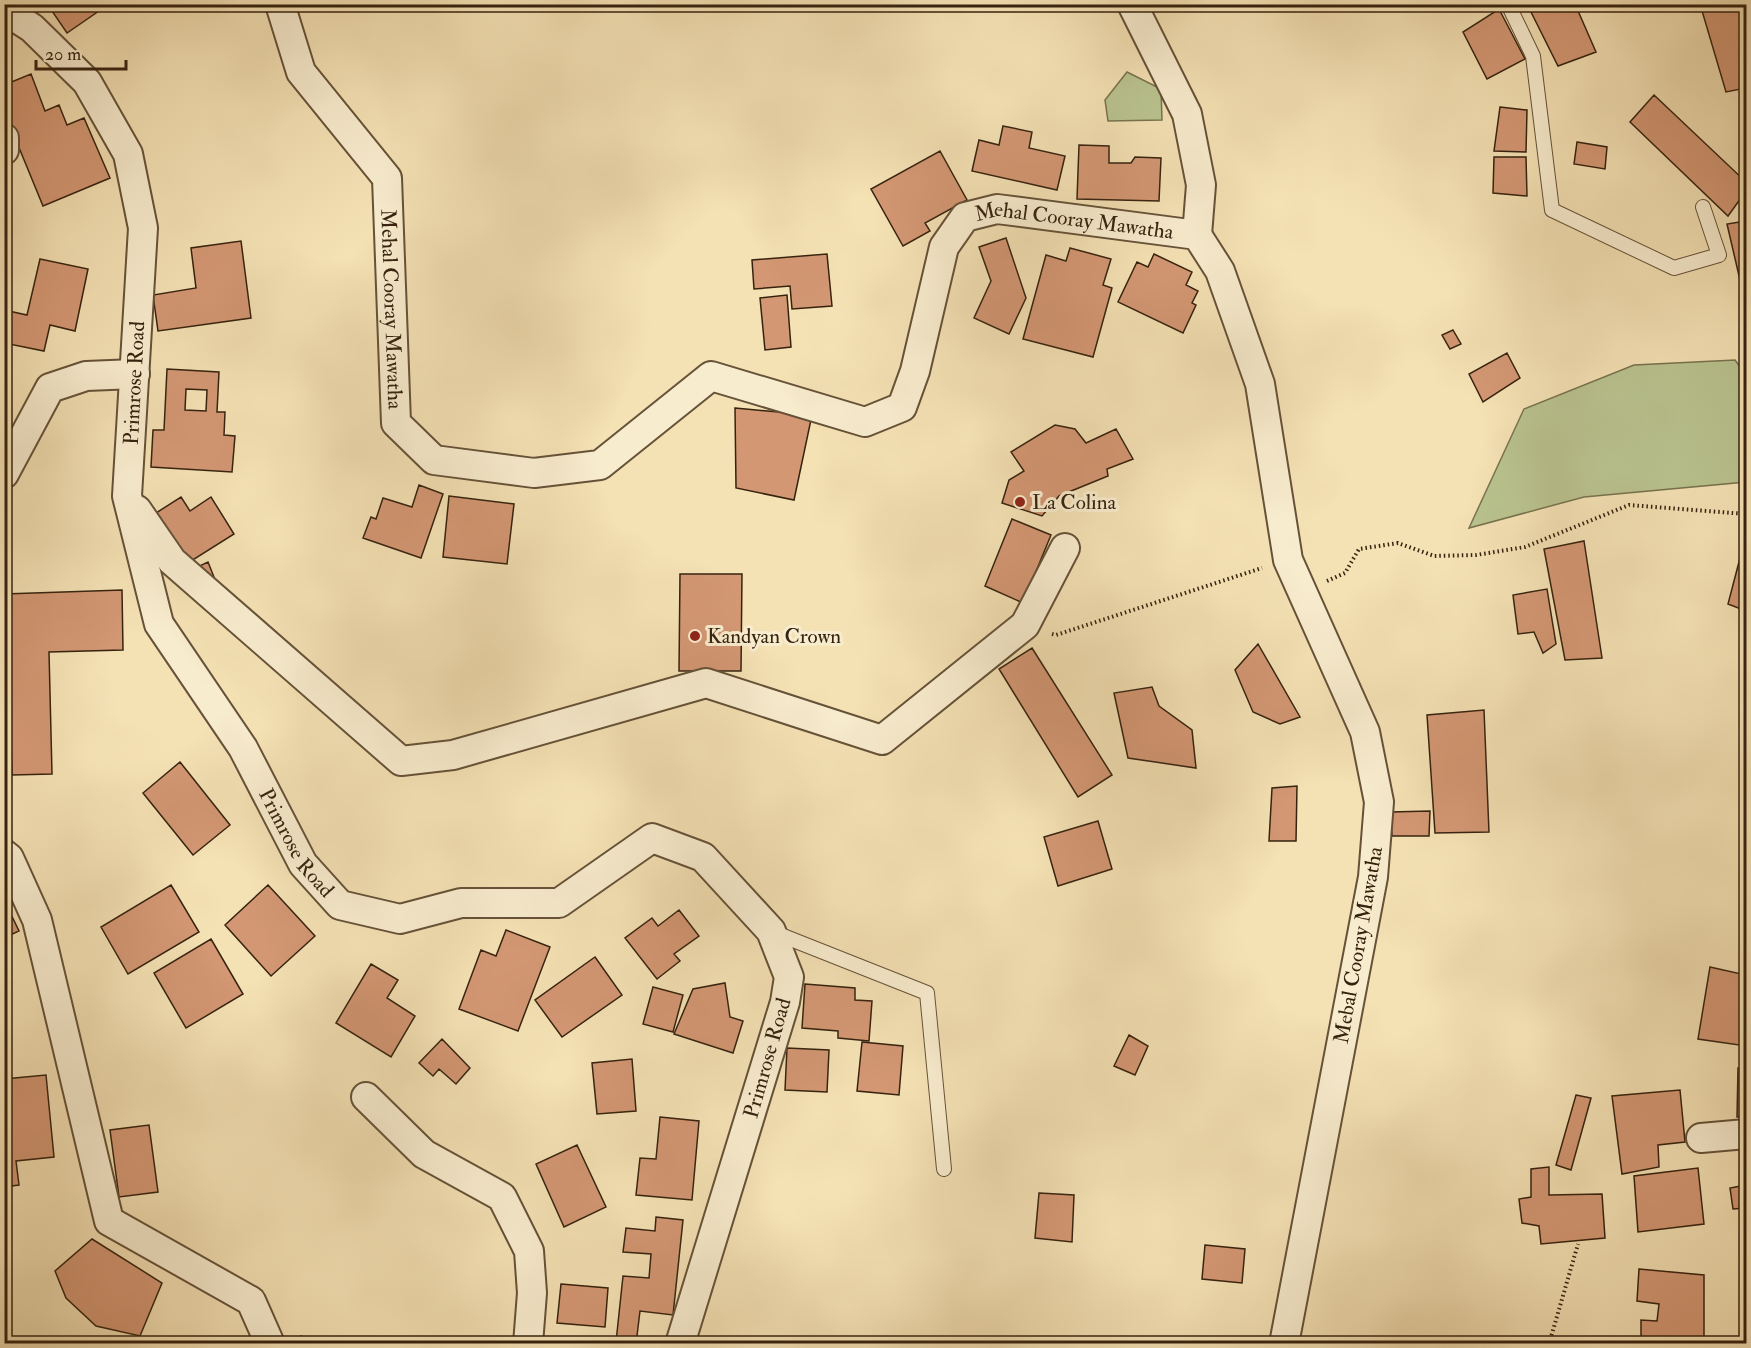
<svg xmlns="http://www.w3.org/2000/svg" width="1751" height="1348" viewBox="0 0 1751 1348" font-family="'IM FELL Double Pica',serif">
  <rect width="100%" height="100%" fill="#f4e1b4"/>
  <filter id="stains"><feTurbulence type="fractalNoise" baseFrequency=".00333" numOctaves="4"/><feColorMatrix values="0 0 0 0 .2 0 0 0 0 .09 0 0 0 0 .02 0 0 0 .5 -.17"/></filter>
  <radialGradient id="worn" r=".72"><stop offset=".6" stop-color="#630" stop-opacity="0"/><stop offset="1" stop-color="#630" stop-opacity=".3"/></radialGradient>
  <!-- green -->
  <path fill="#b9c38f" stroke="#78734f" stroke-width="1.5" d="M1127,72L1161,89L1162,120L1108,121L1105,100Z
    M1735,360L1746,375V482L1584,497L1469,528L1524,409L1634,365Z"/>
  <!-- building -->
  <path fill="#d39773" stroke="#36230f" stroke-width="1.5" fill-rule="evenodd" d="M33,4H109L67,33L48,5L38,12Z
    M1527,4H1575L1596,52L1558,66Z
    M1700,4H1746V88L1726,92Z
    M1499,9L1525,59L1487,79L1463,32Z
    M31,74L45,111L59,105L67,125L84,118L110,178L43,206L4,111V85Z
    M1654,95L1746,182V191L1728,216L1630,122Z
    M1500,107L1527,110L1526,152L1494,151Z
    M1003,126L1032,132L1029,148L1065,156L1057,190L972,171L979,140L999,145Z
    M1577,142L1607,147L1605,169L1574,164Z
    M1079,145L1109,146V163H1131L1135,157L1161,158L1159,201L1077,199Z
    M940,151L967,200L925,223L930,231L903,246L871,189Z
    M1494,157H1526L1527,196L1493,193Z
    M1746,221V306L1727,224Z
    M1006,238L1026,298L1009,334L974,318L991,281L979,247Z
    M241,241L251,318L158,331L153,295L196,288L191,248Z
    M1070,248L1111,259L1103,285L1112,288L1093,357L1023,339L1046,255L1066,261Z
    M827,254L832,306L792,309L790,286L754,289L752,260Z
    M1154,254L1192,272L1186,285L1198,291L1192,303L1196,305L1183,333L1118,302L1137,262L1148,267Z
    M40,259L88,269L75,331L50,325L44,351L4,343V310L27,315Z
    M787,295L791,347L765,350L760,298Z
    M1453,330L1461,344L1450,349L1442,335Z
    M1507,353L1520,378L1483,402L1469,374Z
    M167,369L219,372L217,412H225L224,435L235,436L232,472L151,467L153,430H164ZM186,389L207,390L206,411L185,410Z
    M735,408L812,415L794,500L736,488Z
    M1055,425L1075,429L1086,443L1116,429L1133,459L1107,469L1108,476L1059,496L1042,516L1002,503L1009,480L1024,471L1011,452Z
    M419,485L443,494L421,558L363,538L371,517L376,519L383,498L412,507Z
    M449,496L514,504L507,564L443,557Z
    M181,497L190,511L211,497L234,534L188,563L156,513Z
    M1012,519L1051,535L1023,603L985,586Z
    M1746,535V611L1728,604Z
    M1584,541L1602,658L1565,660L1544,549Z
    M208,562L214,577L199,583L193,569Z
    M680,574H742L741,671H679Z
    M1547,589L1556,644L1543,653L1534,632L1518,634L1513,595Z
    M122,590L123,650L49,652L52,774L12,775L10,721H4V594Z
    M1258,644L1300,717L1280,724L1253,712L1235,670Z
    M1032,648L1112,775L1078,797L999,669Z
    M1152,687L1159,706L1192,730L1196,768L1128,758L1114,693Z
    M1484,710L1489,832L1435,833L1427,715Z
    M180,762L230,825L193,855L143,793Z
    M1297,786L1296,841H1269L1272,788Z
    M1430,811L1429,836H1392L1390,812Z
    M1098,821L1112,869L1058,886L1044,837Z
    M171,885L199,932L128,974L101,927Z
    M268,885L315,936L271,976L225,925Z
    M4,900L19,931L4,938Z
    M679,910L699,936L674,954L680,961L657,979L625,938L652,918L658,926Z
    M506,930L550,947L518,1031L459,1009L481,950L496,956Z
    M211,939L243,994L186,1028L154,973Z
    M595,957L622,995L562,1037L535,1000Z
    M371,964L398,980L387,998L415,1016L391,1057L336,1023Z
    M1710,967L1746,975V1046L1698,1039Z
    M725,983L730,1017L743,1021L733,1053L674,1034L693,989Z
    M805,984L855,988V1000L872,1001L869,1041L838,1038V1031L802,1028Z
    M653,987L683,995L673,1032L643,1024Z
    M1129,1035L1148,1046L1135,1075L1114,1066Z
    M442,1039L470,1068L456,1084L439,1069L433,1076L419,1063Z
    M862,1042L903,1046L899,1095L857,1091Z
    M787,1048L829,1050L827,1092L785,1090Z
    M632,1059L636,1111L597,1114L592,1063Z
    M1738,1068H1746V1116L1737,1117Z
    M46,1075L54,1157L16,1161L19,1185L4,1187V1079Z
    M1680,1090L1685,1142L1658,1145L1659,1167L1622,1174L1612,1096Z
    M1576,1095L1591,1098L1571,1170L1556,1165Z
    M660,1117L699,1121L692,1200L636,1195L640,1158L656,1159Z
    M149,1125L158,1192L119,1197L110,1130Z
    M577,1145L606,1207L564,1227L536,1164Z
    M1549,1167V1195L1602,1194L1605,1238L1541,1244L1539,1226L1522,1223L1519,1199L1531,1197V1169Z
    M1698,1168L1704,1224L1638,1232L1634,1176Z
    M1746,1185V1208L1733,1209L1730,1188Z
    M1039,1193L1074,1195L1072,1242L1035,1238Z
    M656,1217L683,1220L673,1315L640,1311L636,1344H605V1341L616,1342L623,1276L649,1278L651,1254L623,1252L626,1228L655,1231Z
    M92,1239L162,1283L140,1336L96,1326L66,1298L55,1271Z
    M1205,1245L1245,1249L1242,1283L1202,1279Z
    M1639,1269L1704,1275V1344H1641V1320L1657,1321L1659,1304L1637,1301Z
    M561,1284L608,1288L605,1327L557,1323Z
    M301,1336L320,1344H298Z"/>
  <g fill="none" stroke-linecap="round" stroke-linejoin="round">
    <!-- service casing -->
    <g stroke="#665238" stroke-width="16">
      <path id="service" d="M1508,4L1533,56L1552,210L1674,268L1719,255L1703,207
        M773,932L927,993L944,1169"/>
    </g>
    <!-- minor casing -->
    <g stroke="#665238" stroke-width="32">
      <g id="minor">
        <path id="s1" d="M280,4L301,72L387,178L396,423L434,460L534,473L600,465L711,376L865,422L902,407L915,371L944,247L965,217L997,209L1197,235L1220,271L1260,384L1288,560L1365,732L1379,802L1373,877L1284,1344"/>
        <path d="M1132,4L1187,114L1201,185L1197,235"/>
        <path id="s2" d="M4,10L32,28L87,82L128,154L143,228L127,496L159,624L243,748L303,864L340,905L400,919L461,903H559L652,838L703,857L771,931L789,977L785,1002L680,1344"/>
        <path d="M4,138V150"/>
        <path d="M4,474L50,388L86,376L135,374"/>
        <path d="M137,510L172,561L401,761L453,755L706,683L882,740L1025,625L1065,548"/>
        <path d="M4,854L9,858L37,920L109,1221L251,1301L270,1344"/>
        <path d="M366,1097L424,1154L502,1197L529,1251L532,1293L528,1344"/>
        <path d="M1701,1138L1746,1134"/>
      </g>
    </g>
    <!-- path -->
    <path stroke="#36230f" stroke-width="4" stroke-dasharray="1.5 3" stroke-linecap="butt" d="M1327,581L1345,573L1359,549L1398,543L1434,556L1476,555L1525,547L1629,505L1746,514
      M1052,634L1056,635L1262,568
      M1549,1344L1578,1244"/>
    <!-- service -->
    <use href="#service" stroke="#f8ecce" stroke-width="14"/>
    <!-- minor -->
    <use href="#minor" stroke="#f8ecce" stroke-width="28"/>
  </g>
  <!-- markers -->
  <g fill="#8f2418" stroke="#f8ecce" stroke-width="2">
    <circle cx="1020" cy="502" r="6"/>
    <circle cx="695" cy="636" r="6"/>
  </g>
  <g text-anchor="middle" stroke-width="6" stroke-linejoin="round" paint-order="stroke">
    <!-- street labels -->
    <g font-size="21" fill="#36230f" stroke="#f8ecce">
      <text dy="7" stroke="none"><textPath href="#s1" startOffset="1329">Mehal Cooray Mawatha</textPath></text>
      <text dy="7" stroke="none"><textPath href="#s1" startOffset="339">Mehal Cooray Mawatha</textPath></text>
      <text transform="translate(134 383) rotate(-87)" y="7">Primrose Road</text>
      <text dy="7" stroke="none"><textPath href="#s2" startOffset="928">Primrose Road</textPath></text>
      <text transform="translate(1358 945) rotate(-80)" y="7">Mebal Cooray Mawatha</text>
      <text transform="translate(767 1058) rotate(-74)" y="7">Primrose Road</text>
    </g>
    <!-- poi labels -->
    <g font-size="21" fill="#36230f" stroke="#f8ecce" text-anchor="start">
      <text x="1032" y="509">La Colina</text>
      <text x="707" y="643">Kandyan Crown</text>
    </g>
  </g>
  <!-- margin -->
  <rect width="1751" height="1348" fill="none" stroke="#f4e1b4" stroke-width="24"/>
  <rect x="6" y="6" width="1739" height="1336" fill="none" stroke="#36230f" stroke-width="3"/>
  <rect x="12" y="12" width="1727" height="1324" fill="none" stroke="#36230f" stroke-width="1.5"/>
  <!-- scale -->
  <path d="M36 60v9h90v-9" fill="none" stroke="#36230f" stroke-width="3"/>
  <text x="45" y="60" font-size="18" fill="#36230f" stroke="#f8ecce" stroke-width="4.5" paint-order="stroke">20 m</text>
  <rect width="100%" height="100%" filter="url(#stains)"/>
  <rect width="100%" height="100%" fill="url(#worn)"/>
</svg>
